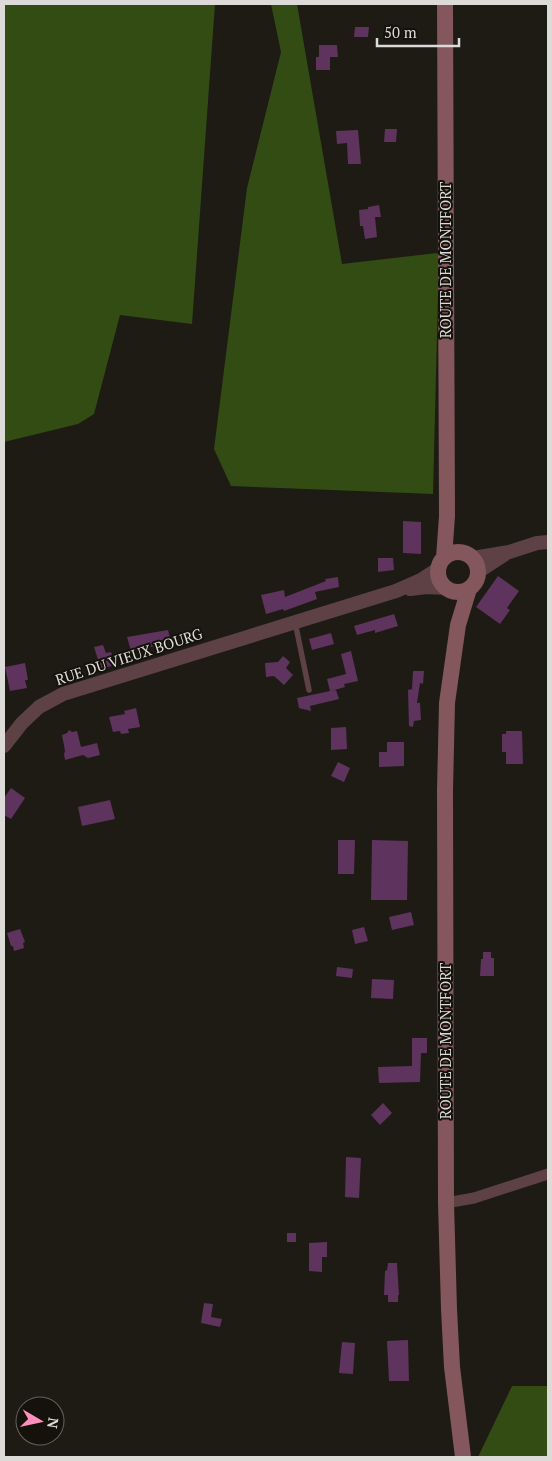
<svg xmlns="http://www.w3.org/2000/svg" width="552" height="1461" viewBox="0 0 552 1461" font-family="'PT Serif',serif">
  <rect width="100%" height="100%" fill="#1d1b14"/>
  <!-- forest -->
  <path fill="#324c14" d="M4,4H215L192,324L120,315L94,414L78,424L4,442Z
    M271,4H297L342,264L437,253L439,256L433,494L231,486L214,449L247,188L281,52Z
    M512,1386H548V1457H478Z"/>
  <!-- building -->
  <path fill="#5e335d" d="M355,27H369L368,37H354Z
    M319,45H337L338,57H330V70H316V57H319Z
    M385,129H397L396,142H384Z
    M358,130L361,164H348L347,143L337,144L336,131Z
    M379,205L381,217H375L377,237L365,239L363,226H360L359,210L368,209V207Z
    M403,521L421,522V554L403,553Z
    M378,558H393L394,570L378,572Z
    M498,576L519,591L507,608L510,610L500,624L476,607Z
    M338,577L339,587L315,592L317,599L284,611L283,609L266,614L261,595L284,590L285,597L326,581L325,579Z
    M394,614L398,626L375,633V630L357,635L354,626Z
    M168,630L170,638L154,642L155,646L131,651L127,637Z
    M331,633L334,644L312,650L309,639Z
    M103,645L106,653L111,652L115,665L101,669L94,647Z
    M351,651L358,681L344,684L345,687L331,691L336,690L339,699L310,706L311,711L299,708L297,698L330,691L327,679L346,674L341,654Z
    M283,656L290,662L286,668L293,675L284,685L274,676L266,677L265,663L278,662Z
    M25,663L28,680H25L27,688L10,691L5,667Z
    M413,671H424L423,684L420,683L417,703H420L421,720L414,721L413,727L409,726L408,690L412,689Z
    M136,708L140,727L128,729L129,733L121,734L120,731L113,732L109,717L125,714L124,711Z
    M346,727L347,749L331,750V728Z
    M69,730L72,732L77,731L81,747L97,743L100,755L88,758L83,755L65,760L64,754L65,751L62,735L67,733Z
    M506,731H522L523,764H506V752H502V734H506Z
    M387,742H404V766L379,767V752H387Z
    M338,762L350,768L344,782L331,776Z
    M11,788L25,798L11,819L4,815V798Z
    M110,800L115,819L82,826L78,807Z
    M338,840H355L354,874H338Z
    M372,840L408,841L407,900H371Z
    M411,912L414,925L392,930L389,917Z
    M364,927L368,941L355,944L352,930Z
    M20,929L25,942L23,943L24,948L14,951L13,946H11L7,933Z
    M483,952H491V958H494V976H480L481,959H483Z
    M337,967L353,969L352,978L336,976Z
    M372,979L394,980L393,999L371,998Z
    M412,1038H427V1053H421L420,1082L379,1083L378,1067L412,1066Z
    M383,1103L392,1113L380,1125L371,1115Z
    M346,1157L361,1158L359,1198L345,1197Z
    M287,1233H296V1242H287Z
    M327,1242V1257H322V1272L309,1271V1243Z
    M388,1263H397L399,1295H398V1302H388V1295H384L385,1271L387,1270Z
    M204,1303L213,1304L211,1317L222,1319L220,1327L201,1323Z
    M408,1340L409,1381H389L387,1341Z
    M342,1342L355,1343L353,1374L339,1373Z"/>
  <g fill="none" stroke-linecap="round" stroke-linejoin="round">
    <!-- service -->
    <path stroke="#5d4144" stroke-width="5.5" d="M295,622L309,690"/>
    <!-- minor -->
    <path stroke="#5d4144" stroke-width="11" d="M446,1203L474,1198L548,1174"/>
    <!-- tertiary -->
    <path stroke="#5d4144" stroke-width="14" d="M473,558L509,552L537,543L548,542
      M478,572L504,555
      M410,589L427,587L446,588
      M4,746L22,723L39,707L63,694L396,591L421,580L438,569"/>
    <!-- secondary -->
    <path stroke="#83575b" stroke-width="16" d="M438 572a20 20 0 1 1 40 0a20 20 0 1 1-40 0Z
      M444,558L447,516L445,4
      M463,1457L452,1367L449,1309L446,1203L445,790L447,703L458,625L469,589"/>
  </g>
  <g text-anchor="middle" stroke-width="4" stroke-linejoin="round" paint-order="stroke">
    <!-- street labels -->
    <g font-size="15" fill="#dddbd7" stroke="#14120b">
      <text transform="translate(446 260) rotate(-90)" y="5">ROUTE DE MONTFORT</text>
      <text transform="translate(129 657) rotate(-18)" y="5">RUE DU VIEUX BOURG</text>
      <text transform="translate(446 1041) rotate(-90)" y="5">ROUTE DE MONTFORT</text>
    </g>
  </g>
  <!-- border -->
  <rect width="552" height="1461" fill="none" stroke="#dddbd7" stroke-width="10"/>
  <!-- north arrow -->
  <g transform="translate(40 1421) rotate(99)"><circle r="24" fill="#14120b" stroke="#64625d"/>
  <path d="M0-4L9 19L0 12L-9 19Z" fill="#fe8ebd"/>
  <text y="-8" font-size="14" font-weight="bold" text-anchor="middle" fill="#dddbd7">N</text>
  </g>
  <!-- scale -->
  <path d="M377 38v8h82v-8" fill="none" stroke="#dddbd7" stroke-width="2.5"/>
  <text x="384" y="38" font-size="15" fill="#dddbd7" stroke="#14120b" stroke-width="4" paint-order="stroke">50 m</text>
</svg>
